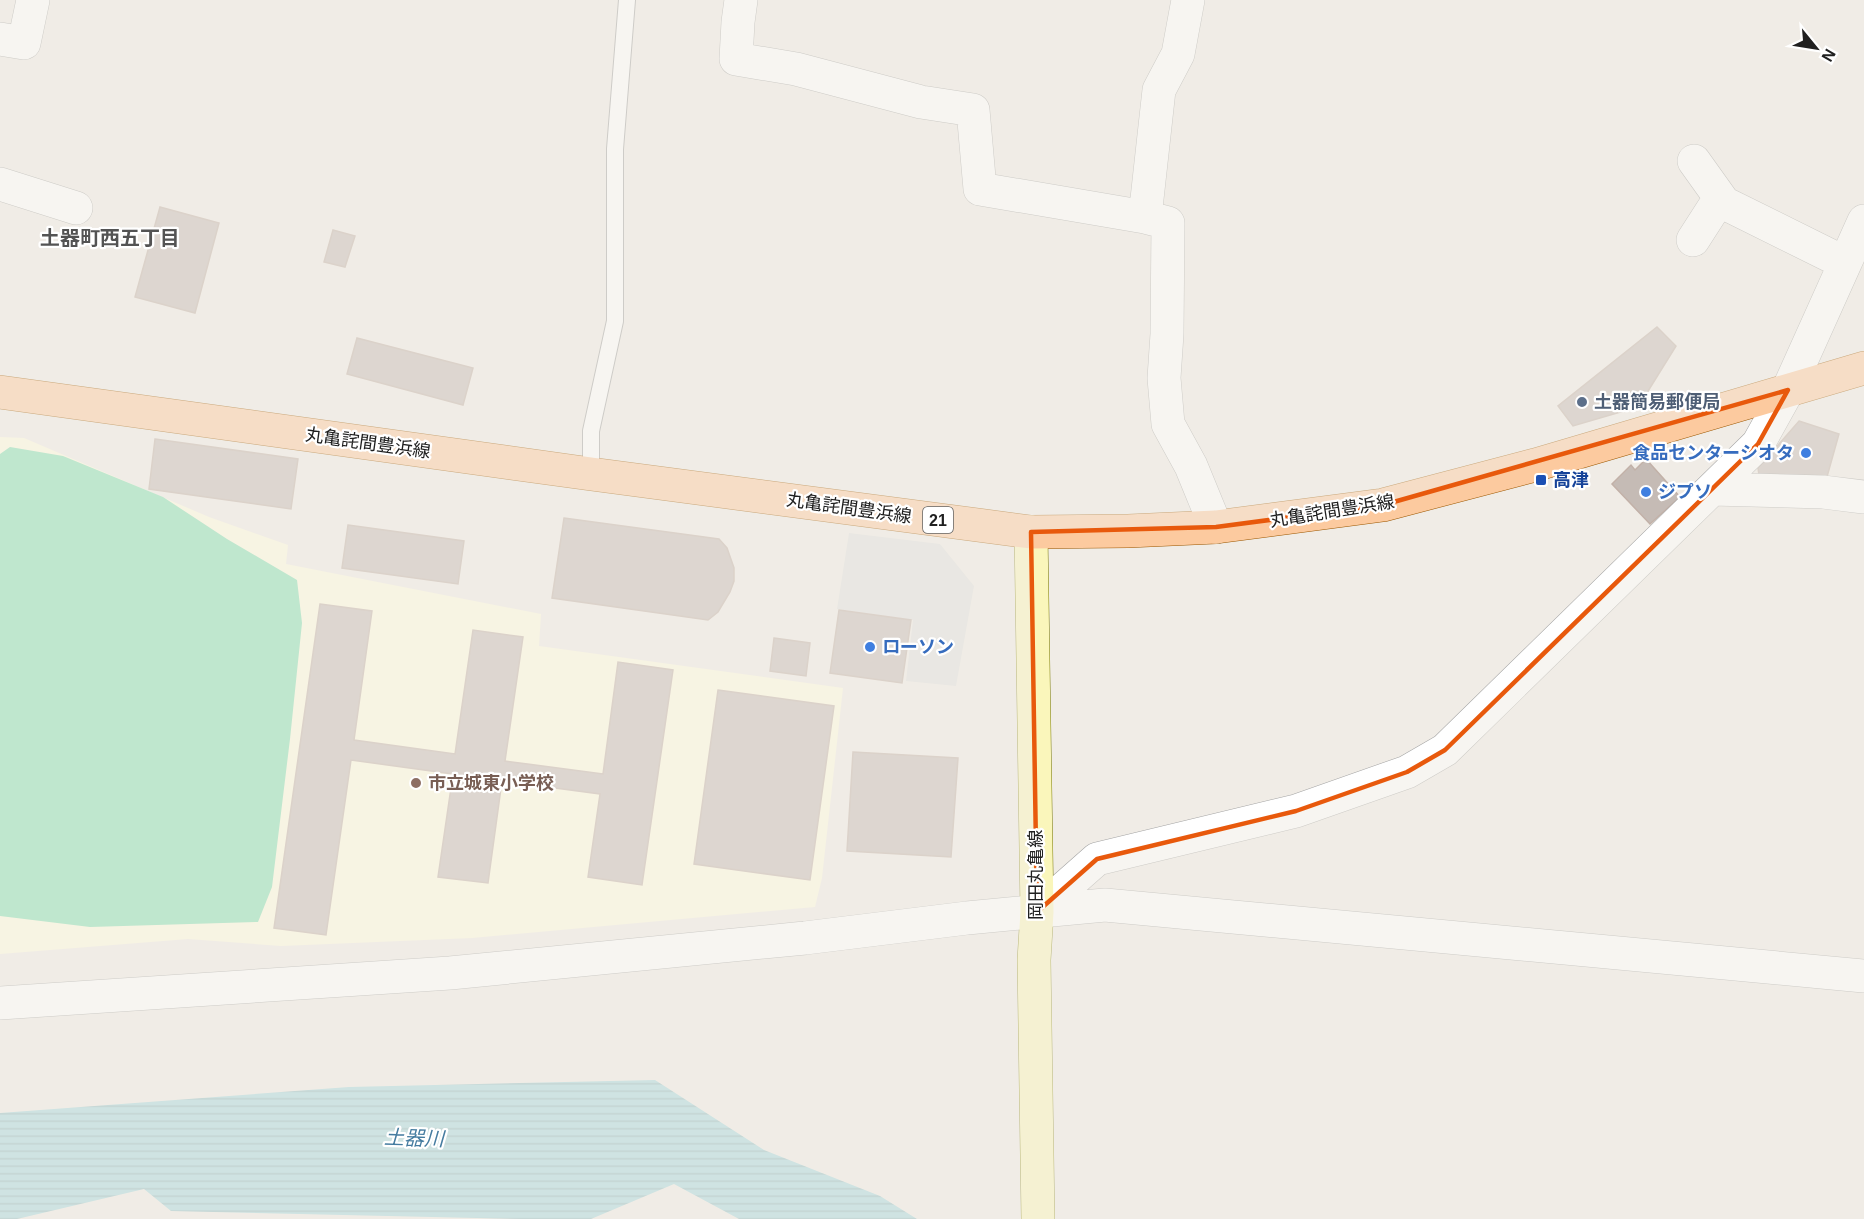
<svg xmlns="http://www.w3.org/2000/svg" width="1864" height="1219" viewBox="0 0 1864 1219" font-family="Arial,'Noto Sans JP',sans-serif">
  <defs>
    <pattern id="water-rules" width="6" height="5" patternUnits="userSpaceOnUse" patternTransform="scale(1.5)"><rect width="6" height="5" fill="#a6d7de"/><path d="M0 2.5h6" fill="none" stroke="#8fb8be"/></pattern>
  </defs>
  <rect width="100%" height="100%" fill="#f0ece6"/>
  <!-- education -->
  <path fill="#fffce0" d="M0,437L24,438L209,517L288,545L286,564L541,614L539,646L843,688L822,878L815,907L472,938L281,946L188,939L0,954Z"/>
  <!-- pitch -->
  <path fill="#84dfb2" d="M10,447L63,456L163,497L227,539L297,580L302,623L290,739L272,887L258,922L90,927L0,916V454Z"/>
  <!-- parking -->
  <path fill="#e0e0e0" d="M849,533L940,544L974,586L956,686L906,681L913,620L837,609Z"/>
  <!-- water -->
  <path fill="url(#water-rules)" d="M655,1080L764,1150L880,1196L917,1219H739L674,1184L591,1219H522L171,1211L144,1189L17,1219H0V1113L349,1087Z"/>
  <!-- building -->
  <path fill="#c5bbb5" stroke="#c2b1a8" stroke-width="1.5" d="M160,207L219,223L195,313L135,297Z
    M333,230L355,236L345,267L324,262Z
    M1657,327L1676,346L1645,396L1634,408L1573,426L1558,406Z
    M357,338L473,368L463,405L347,374Z
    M1799,421L1839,434L1825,484L1759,475L1758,468Z
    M155,439L298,459L291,509L149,489Z
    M1646,459L1680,497L1650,524L1612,484L1631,465L1635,470Z
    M564,518L719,539L727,548L734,568V581L730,592L718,612L708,620L552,598Z
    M348,525L464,541L458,584L342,568Z
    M320,604L372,611L354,740L455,754L473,630L523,637L505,761L603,774L618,662L673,670L642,885L588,877L600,794L502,781L488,883L438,877L453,774L351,760L326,935L274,928Z
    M839,610L911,620L902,683L830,673Z
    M774,638L810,643L806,676L770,671Z
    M718,690L834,706L810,880L694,864Z
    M853,752L958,758L951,857L847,851Z"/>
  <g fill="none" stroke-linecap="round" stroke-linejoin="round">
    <!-- service casing -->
    <g stroke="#a4a4a4" stroke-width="18">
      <path id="service" d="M591,474V431L615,321V149L627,0"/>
    </g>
    <!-- minor casing -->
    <g stroke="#a4a4a4" stroke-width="34">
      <path id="minor" d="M741,0L738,22L736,59L796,69L921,102L973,110L980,189L1145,217L1168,223L1167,334L1164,378L1168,424L1191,466L1216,527
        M0,39L24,43L33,0
        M1694,161L1724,203L1845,263
        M0,184L76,208
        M1145,217L1159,90L1178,54L1188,0
        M1693,240L1720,198
        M1712,489L1823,492L1864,497
        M1037,912L1097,859L1296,811L1407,772L1445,750L1758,444L1788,390L1864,221
        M0,1003L450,973L805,938L967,918L1105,905L1864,976"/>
    </g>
    <!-- secondary casing -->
    <g stroke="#797904" stroke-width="34">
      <path id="secondary" d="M1031,532L1037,912L1034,960L1038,1219"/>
    </g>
    <!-- primary casing -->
    <g stroke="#9b5700" stroke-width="34">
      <path id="primary" d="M0,392L591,474L1031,532L1128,531L1216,527L1383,505L1535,465L1864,368"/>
    </g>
    <!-- service -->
    <use href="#service" stroke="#fff" stroke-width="16"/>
    <!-- minor -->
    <use href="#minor" stroke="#fff" stroke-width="33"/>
    <!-- secondary -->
    <use href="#secondary" stroke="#faf6bb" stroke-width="33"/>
    <!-- primary -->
    <use href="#primary" stroke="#fcca9f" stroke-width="33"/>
  </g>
  <!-- marked area -->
  <path d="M0 0H1864V1219H0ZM1788,390L1758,444L1445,750L1407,772L1296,811L1097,859L1037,912L1031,532L1216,527L1383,505Z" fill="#f0ece6" fill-opacity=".55" fill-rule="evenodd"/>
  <path fill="none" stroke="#e8590c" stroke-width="4.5" stroke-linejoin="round" d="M1788,390L1758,444L1445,750L1407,772L1296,811L1097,859L1037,912L1031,532L1216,527L1383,505Z"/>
  <!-- markers -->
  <circle fill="#5c6f8a" stroke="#fff" stroke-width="2" cx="1582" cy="402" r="6"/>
  <g fill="#3f7fe0" stroke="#fff" stroke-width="2">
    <circle cx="1806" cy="453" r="6"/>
    <circle cx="1646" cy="492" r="6"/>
    <circle cx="870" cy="647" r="6"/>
  </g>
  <rect fill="#1a4fb4" stroke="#fff" stroke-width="2" x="1535" y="474" width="12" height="12" rx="3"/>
  <circle fill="#8d6e63" stroke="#fff" stroke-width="2" cx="416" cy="783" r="6"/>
  <g text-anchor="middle" stroke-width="4.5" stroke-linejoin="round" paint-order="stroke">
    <!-- shield labels -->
    <rect fill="#fff" stroke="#636363" stroke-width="1.5" x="923" y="507" width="30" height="26" rx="4.5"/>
    <g font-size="16" font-weight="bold" fill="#202020">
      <text x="938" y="526">21</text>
    </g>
    <!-- service labels -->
    <g font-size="18" font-weight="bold" fill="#4e5e75" stroke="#fff" text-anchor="start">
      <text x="1594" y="408">土器簡易郵便局</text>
    </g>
    <!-- street labels -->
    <g font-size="18" fill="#202020" stroke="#fff">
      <text transform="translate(368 443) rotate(8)" y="6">丸亀詫間豊浜線</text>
      <text transform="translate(849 508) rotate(8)" y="6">丸亀詫間豊浜線</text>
      <text transform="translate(1332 511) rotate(-9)" y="6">丸亀詫間豊浜線</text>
      <text transform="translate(1036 875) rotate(-90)" y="6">岡田丸亀線</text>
    </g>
    <!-- shop labels -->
    <g font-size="18" font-weight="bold" fill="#366cbe" stroke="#fff" text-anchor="start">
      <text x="1794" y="459" text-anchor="end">食品センターシオタ</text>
      <text x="1658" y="498">ジプソ</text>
      <text x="882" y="653">ローソン</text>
    </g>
    <!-- transit labels -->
    <g font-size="18" font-weight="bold" fill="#164399" stroke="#fff" text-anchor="start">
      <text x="1553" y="486">高津</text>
    </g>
    <!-- education labels -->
    <g font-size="18" font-weight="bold" fill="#785e54" stroke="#fff" text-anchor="start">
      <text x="428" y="789">市立城東小学校</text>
    </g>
    <!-- neighbourhood labels -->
    <g font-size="20" font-weight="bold" fill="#535353" stroke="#fff">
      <text x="110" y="245">土器町西五丁目</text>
    </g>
    <!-- water labels -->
    <g font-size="20" font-style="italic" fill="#457ca0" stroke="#fff">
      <text transform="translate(414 1138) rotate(2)" y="7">土器川</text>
    </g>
  </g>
  <!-- north arrow -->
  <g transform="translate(1816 48) rotate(120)" stroke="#ffffff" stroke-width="4.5" paint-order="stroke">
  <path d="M0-4.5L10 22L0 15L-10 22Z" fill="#202020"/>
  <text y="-9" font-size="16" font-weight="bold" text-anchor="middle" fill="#202020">N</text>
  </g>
</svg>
